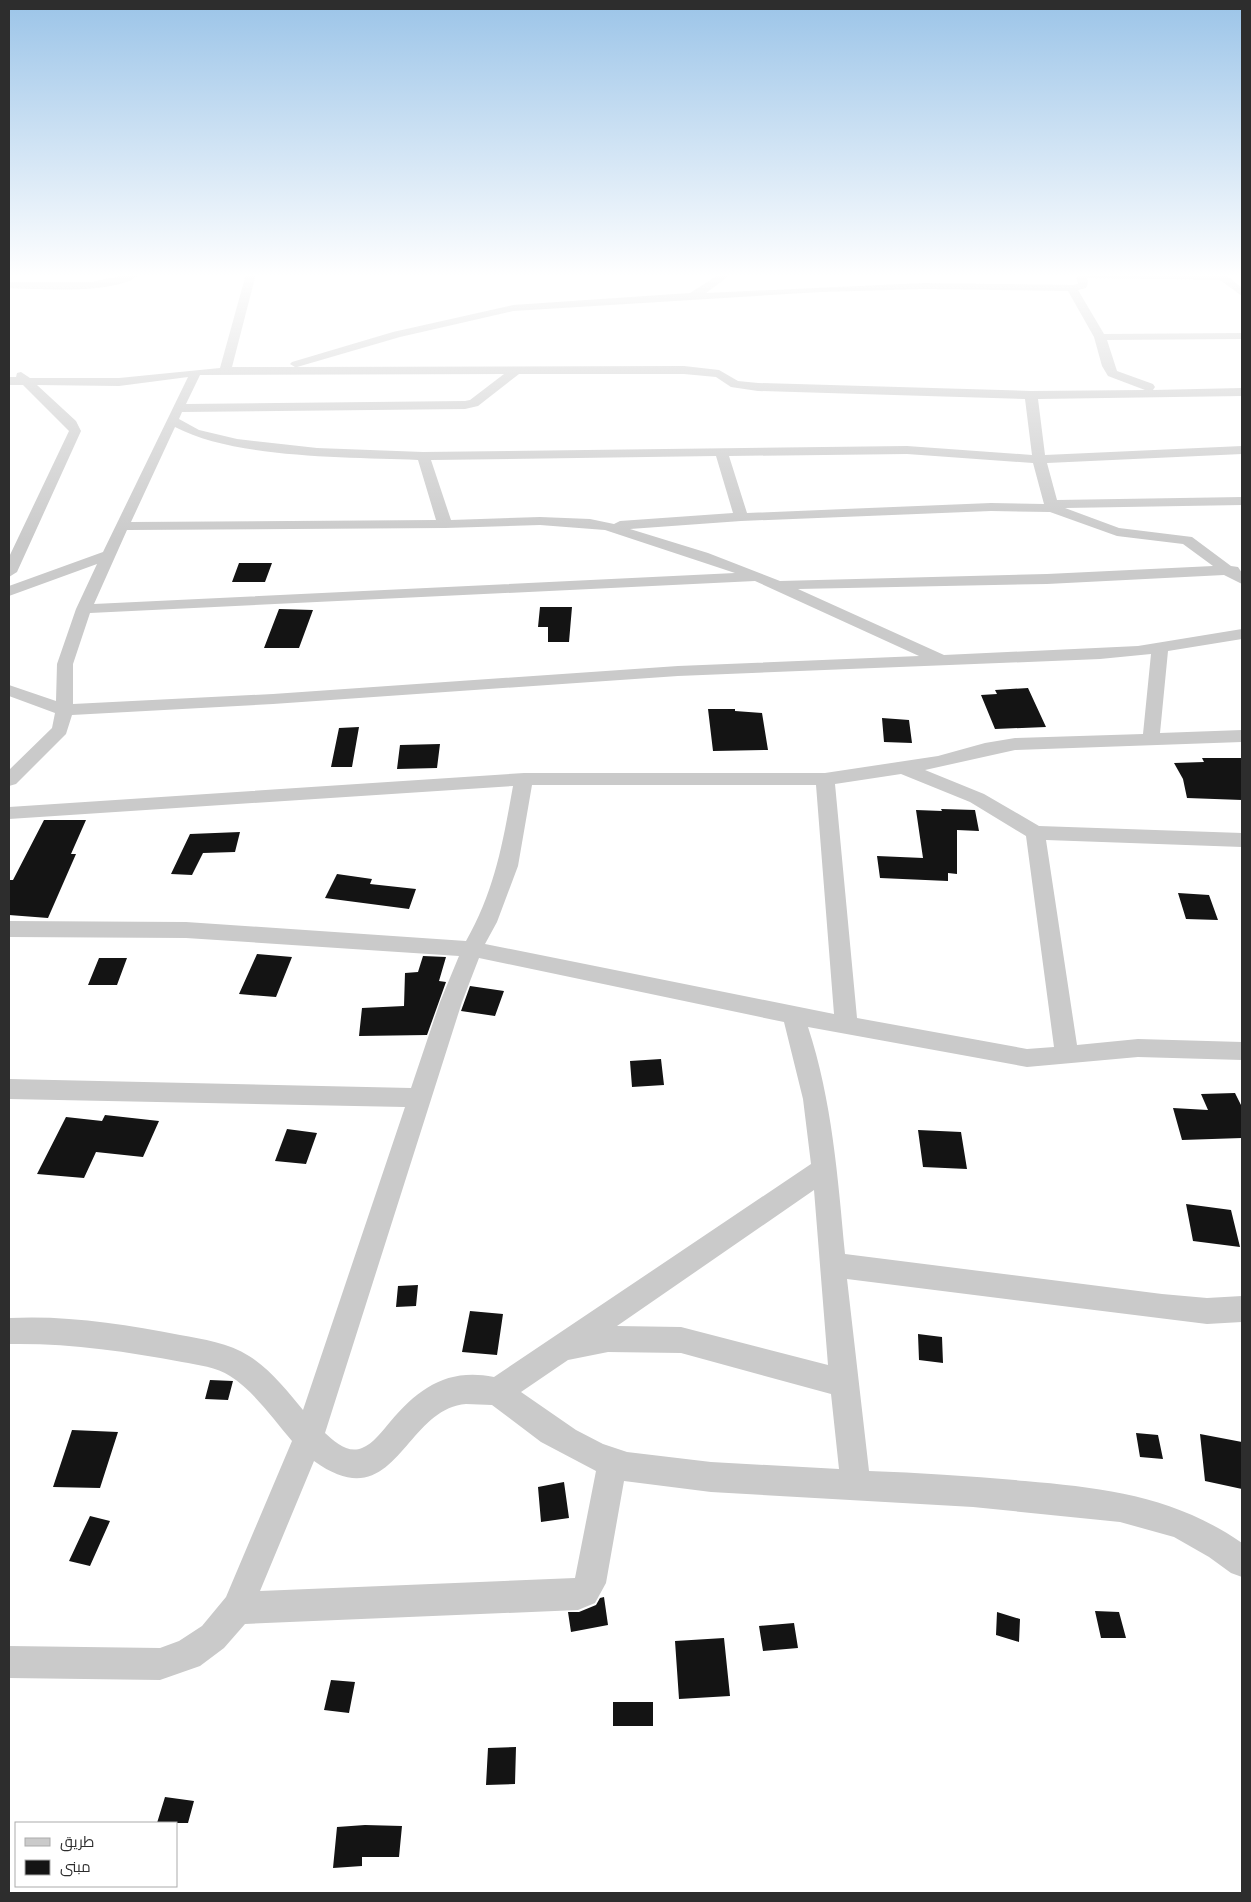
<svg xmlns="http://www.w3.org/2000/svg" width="1251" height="1902" viewBox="0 0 1251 1902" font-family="'Nunito Sans',Cairo,sans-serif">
  <rect width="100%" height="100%" fill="#fff"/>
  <!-- building -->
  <path fill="#141414" d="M239,563H272L265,582H232Z
    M540,607H572L569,642H548V627H538Z
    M279,609L313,610L299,648H264Z
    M1028,688L1046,727L995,729L981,695L997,694L995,690Z
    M708,709H735V711L762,713L768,750L713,751Z
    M882,718L909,720L912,743L884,742Z
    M359,727L352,767H331L339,728Z
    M440,744L437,768L397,769L400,745Z
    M1202,758H1242V800L1187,798L1183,779L1174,763L1204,762Z
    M941,809L975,810L979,831L957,830V874L948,873V881L880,878L877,856L923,858L916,810L942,811Z
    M44,820H86L71,854H76L48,918L9,915V880H13Z
    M240,832L235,852L203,853L192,875L171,874L190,834Z
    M337,874L372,879L370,884L416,889L409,909L325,898Z
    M1178,893L1209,895L1218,920L1186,919Z
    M257,954L292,957L276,997L239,994Z
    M423,956L446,957L439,981L446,982L427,1035L359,1036L362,1008L404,1006L405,973L418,972Z
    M99,958H127L117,985H88Z
    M470,986L504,991L495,1016L461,1011Z
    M661,1059L664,1085L632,1087L630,1061Z
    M1235,1093L1242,1107V1138L1182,1140L1173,1108L1208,1110L1201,1094Z
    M105,1115L159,1121L143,1157L96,1152L84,1178L37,1174L66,1117L102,1121Z
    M287,1129L317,1133L306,1164L275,1161Z
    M918,1130L961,1132L967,1169L923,1167Z
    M1186,1204L1231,1210L1240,1247L1193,1241Z
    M418,1285L416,1306L396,1307L398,1286Z
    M470,1311L503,1314L497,1355L462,1352Z
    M918,1334L942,1337L943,1363L919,1360Z
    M210,1380L233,1381L228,1400L205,1399Z
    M72,1430L118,1432L100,1488L53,1487Z
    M1136,1433L1158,1435L1163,1459L1140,1457Z
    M1200,1434L1242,1442V1489L1205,1481Z
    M564,1482L569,1518L541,1522L538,1487Z
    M90,1516L110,1521L90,1566L69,1561Z
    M604,1597L608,1625L571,1632L568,1612H579L596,1605L600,1598Z
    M1095,1611L1119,1612L1126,1638H1101Z
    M997,1612L1020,1619L1019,1642L996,1635Z
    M794,1623L798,1648L763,1651L759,1626Z
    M724,1638L730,1696L679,1699L675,1641Z
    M331,1680L355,1682L349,1713L324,1710Z
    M613,1702H653V1726H613Z
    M516,1747L515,1784L486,1785L488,1748Z
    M165,1797L194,1801L188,1823H157Z
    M365,1825L402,1826L399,1857H362V1866L333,1868L337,1827Z"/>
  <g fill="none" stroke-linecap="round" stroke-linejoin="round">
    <!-- street -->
    <path fill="#cacaca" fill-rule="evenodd" d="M127,274H140C120,295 38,289 9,288V282H92Z
      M246,274H256L232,367H295L290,364L292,362L393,332L513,305L690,293L720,274H732L706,293L924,283L1072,285L1078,284L1076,274H1225L1242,288V296L1220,280L1087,278L1088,283L1086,288L1078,290L1104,334L1242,333V339L1107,340L1117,371L1153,384L1155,387L1153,390L1242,388V396L1038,399L1045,455L1242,446V454L1047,463L1057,500L1242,497V505L1065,508L1119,528L1192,537L1231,566L1238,567L1242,573V584L1224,575L1047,584L798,589L944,655L1138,646L1242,629V639L1168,651L1160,733L1242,730V742L1015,750L925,770L984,794L1039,826L1242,833V847L1046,840L1077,1045L1138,1039L1242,1042V1060L1138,1057L1027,1067L808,1027C832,1100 838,1178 845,1254L1162,1294L1207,1298L1242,1296V1322L1207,1324L847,1279L869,1471C921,1473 973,1476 1025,1481C1105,1488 1174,1496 1242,1543V1577L1231,1573L1209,1557L1174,1537L1120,1522L973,1507L711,1492L624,1481L606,1583L595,1603L578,1610L245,1624L224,1648L200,1666L160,1680L9,1678V1646L160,1648L179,1641L202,1626L226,1597L292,1441C273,1419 255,1392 230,1376C217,1367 198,1365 182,1362C125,1351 68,1343 9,1344V1318C66,1315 124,1324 180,1335C203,1339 229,1343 249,1356C271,1370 287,1391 303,1410L405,1107L9,1099V1079L411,1088L440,1002L459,956L186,938L9,937V921L186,922L466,941C495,890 503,842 513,786L9,819V807L524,773H825L938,756L985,743L1015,738L1143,734L1151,654L1100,659L678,676L273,704L72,715L66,734L16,784L9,786V770L52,728L55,713L9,696V685L56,701L57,664L76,609L97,564L9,596V586L103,552L188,377L119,386L37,385L76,421L81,431L17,572L9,577V557L69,431L23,385H9V377H16L17,373L21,372L30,378H119L220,368ZM924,289L1068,291L1094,337L1102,366L1108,376L1145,390L1031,391L758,383L738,381L719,370L684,366L297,367L400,337L513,311L820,292ZM504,374L470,400L465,401L186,404L200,375ZM519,374H684L716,377L731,387L758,391L1025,399L1032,455L907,446L423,452L317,448L237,439L199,430L179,419L182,412L465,409L478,406ZM175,427C236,459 348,457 418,460L436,520L131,522ZM907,454L1033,463L1044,504L991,503L747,513L729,456ZM716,456L733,513L620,521L614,524L590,519L540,517L451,520L431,460ZM991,511L1050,512L1117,536L1183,544L1213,566L1047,574L780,581L708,553L630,529L741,521ZM540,525L605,530L735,573L94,604L127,530L445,528ZM755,581L919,656L678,666L273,694L73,704V664L90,613ZM901,774L970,802L1026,836L1054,1047L1027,1049L857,1018L835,784ZM532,785H816L834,1014L485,944L497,922L518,866ZM479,958L784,1022L803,1099L811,1164L494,1377C447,1368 419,1388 390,1422C383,1430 373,1444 362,1448C348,1454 335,1442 325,1433L462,1002ZM814,1190L828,1365L681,1327L617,1326ZM608,1352L681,1353L831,1394L839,1469L711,1462L627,1452L603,1444L576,1430L521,1392L568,1360ZM466,1404L492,1405L541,1442L596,1471L575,1578L260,1591L314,1461C396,1520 403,1409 466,1404Z"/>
  </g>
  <!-- sky -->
  <linearGradient id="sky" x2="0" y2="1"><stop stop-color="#9bc4e8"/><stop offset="0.51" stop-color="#fff"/><stop offset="1" stop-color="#fff" stop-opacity="0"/></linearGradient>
  <rect width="1251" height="540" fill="url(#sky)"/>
  <!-- border -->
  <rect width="1251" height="1902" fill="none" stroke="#2d2d2d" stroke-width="20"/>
  <!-- legend -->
  <rect x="15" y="1822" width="162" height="65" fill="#ffffff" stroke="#ababab"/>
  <rect x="25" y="1838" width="25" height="8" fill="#cacaca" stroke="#ababab"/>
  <text x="60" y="1847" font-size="15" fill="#2d2d2d">طريق</text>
  <rect x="25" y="1860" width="25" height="15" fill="#141414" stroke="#ababab"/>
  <text x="60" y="1872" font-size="15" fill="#2d2d2d">مبنى</text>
</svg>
